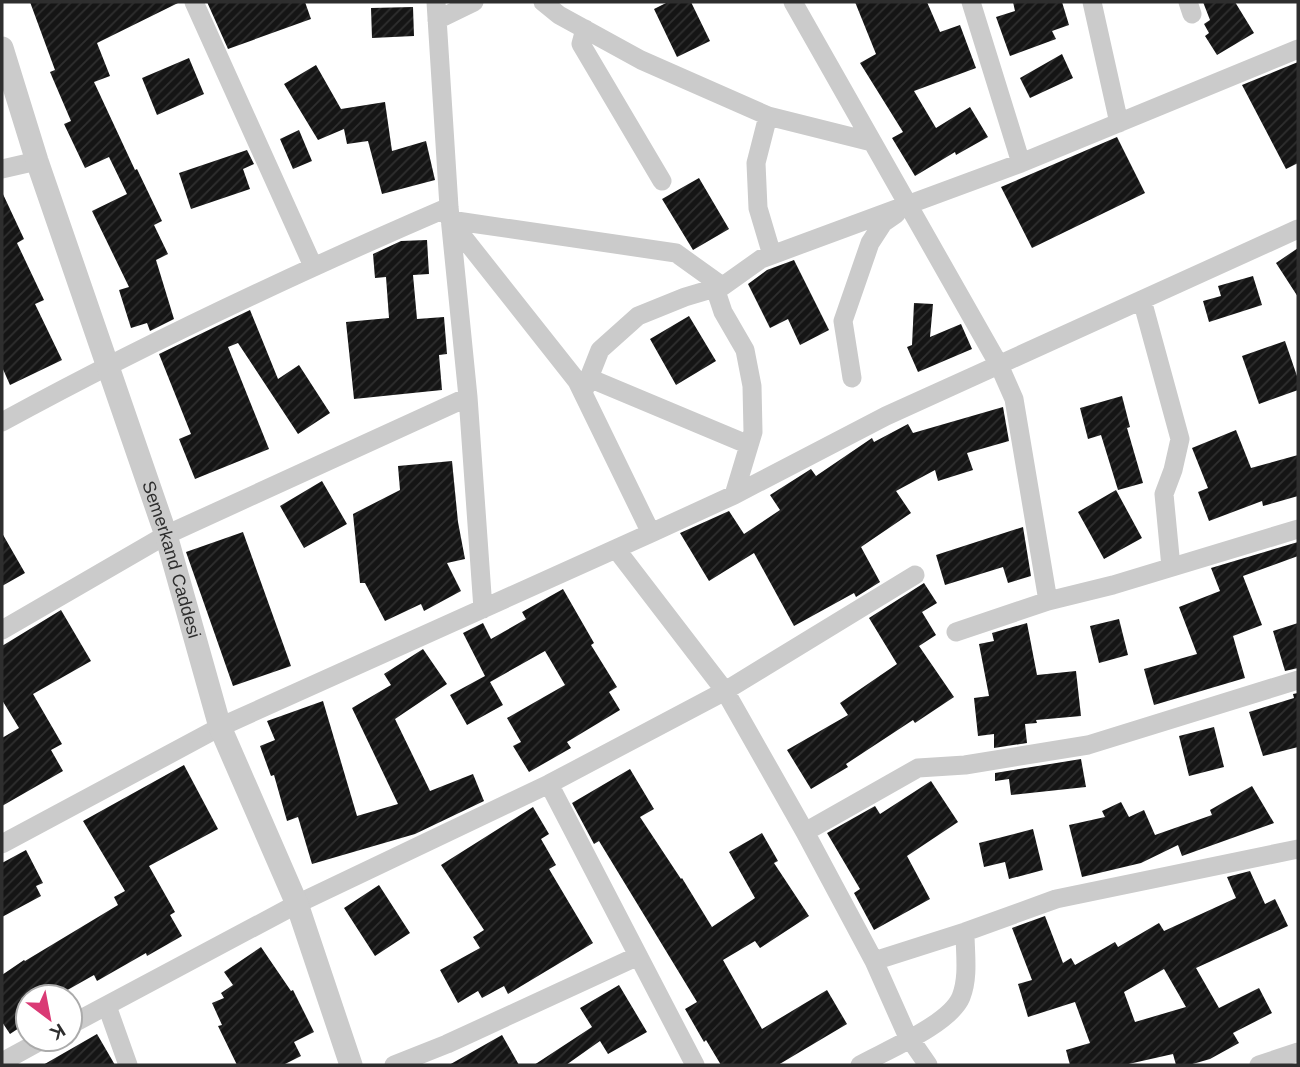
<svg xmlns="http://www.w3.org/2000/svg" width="1300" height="1067" viewBox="0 0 1300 1067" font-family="Arial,sans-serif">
  <defs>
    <pattern id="building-hatch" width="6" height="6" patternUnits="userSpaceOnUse" patternTransform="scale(1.75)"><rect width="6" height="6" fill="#151515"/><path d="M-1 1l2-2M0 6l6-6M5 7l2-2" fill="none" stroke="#2f2f2f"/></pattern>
  </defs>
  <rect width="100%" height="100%" fill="#fff"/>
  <!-- building -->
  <path fill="url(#building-hatch)" fill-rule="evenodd" d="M30,2H180L97,43L110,76L94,82L135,170L137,169L162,221L154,225L168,254L156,260L174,319L150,331L147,323L131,328L119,290L129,287L92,211L127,194L109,157L85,168L64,124L71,121L50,72L55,70Z
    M207,2H305L311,19L228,49Z
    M668,2H691L710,41L677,57L654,9Z
    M855,2H927L940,32L960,25L976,68L914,91L936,128L970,107L988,137L956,155L955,152L915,176L892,138L903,132L860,63L876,54Z
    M1013,2H1062L1069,25L1052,31L1056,39L1010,56L996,17L1015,11Z
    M1203,2H1235L1254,33L1217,55L1205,36L1209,33L1204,24L1210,20Z
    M413,7L414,36L372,38L371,8Z
    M1062,54L1073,78L1030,98L1020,78Z
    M189,58L204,94L157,115L142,78Z
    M1298,62V163L1286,169L1242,85Z
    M316,65L341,109L385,102L392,151L426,141L435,180L382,194L368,141L347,144L344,129L318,140L284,84Z
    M299,130L312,161L293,169L280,139Z
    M1117,137L1145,193L1032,248L1001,187Z
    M247,150L254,164L243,169L250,189L191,209L179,173Z
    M699,178L729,229L693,250L662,199Z
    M2,192L24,239L17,243L44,300L35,304L62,360L10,385L2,367Z
    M427,240L429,274L413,275L417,319L444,317L447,354L439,355L442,390L354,399L346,322L389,318L386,277L375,278L373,254L401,241Z
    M1298,248V297L1276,263Z
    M794,260L829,330L800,345L788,319L770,328L748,284L767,270Z
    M1253,276L1262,305L1209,322L1203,301L1221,296L1218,286Z
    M914,303L933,304L930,337L961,324L972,349L918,372L907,347L912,345Z
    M250,310L278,379L299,365L330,413L298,434L238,343L228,347L269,449L195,479L179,439L191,434L159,354Z
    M689,316L716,361L676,385L650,339Z
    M1285,341L1298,379V390L1259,404L1242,356Z
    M1122,396L1130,427L1127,428L1143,483L1118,490L1101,435L1088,439L1080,408Z
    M1003,407L1009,441L967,453L973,470L938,481L935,470L896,491L911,513L861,547L880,582L856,597L854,593L794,626L754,553L709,581L680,533L729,511L744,534L780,510L770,495L811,469L816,476L872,438L874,442L908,424L913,433Z
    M1236,430L1251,468L1298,455V496L1263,506L1262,501L1209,521L1198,492L1208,488L1192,448Z
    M452,461L458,522L465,559L447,563L461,591L424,611L421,604L385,621L365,583H360L353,514L400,490L398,466Z
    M322,481L347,524L304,548L280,506Z
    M1116,490L1142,538L1104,559L1078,512Z
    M1023,527L1031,576L1008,583L1003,567L945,585L936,555Z
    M243,532L291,666L233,686L186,552Z
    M2,533L25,573L2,586Z
    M1298,542V556L1243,576L1262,625L1233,636L1245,678L1154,705L1144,669L1197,654L1179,607L1220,591L1211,568Z
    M924,583L937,603L922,612L936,635L919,646L954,697L915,723L913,720L846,764L848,767L811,789L787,750L848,715L840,703L897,664L869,618Z
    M563,589L594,643L591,645L617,687L609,692L620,710L567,742L571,748L529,772L513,746L521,742L507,718L565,685L545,651L490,682L503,705L467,725L450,695L485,676L463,633L483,623L491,639L526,619L522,612Z
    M61,610L91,661L33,694L62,744L51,750L63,771L2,806V738L19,728L2,700V646Z
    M1119,619L1128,655L1099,663L1090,626Z
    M1027,623L1037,675L1076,671L1081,716L1036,720L1037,723L1025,724L1027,743L994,748V734L978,736L974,698L989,696L979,644L994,641L992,633Z
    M1298,623V668L1285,671L1273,631Z
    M423,649L447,684L395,719L430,791L473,774L484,801L415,834L312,864L298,817L287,821L274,775L271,776L260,746L275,740L267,721L323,701L357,816L398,804L352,708L391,685L384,674Z
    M1298,693V747L1263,756L1249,712L1294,698L1293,694Z
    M1214,727L1224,767L1189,776L1179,736Z
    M1081,759L1086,787L1011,795L1009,779L995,781V773Z
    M184,765L218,829L149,866L175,912L170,915L182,936L147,956L146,953L97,981L94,975L55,997H28V1022L10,1034L2,1022V975L24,960L25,961L118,905L114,897L125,891L83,821Z
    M630,769L654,809L640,817L681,879L682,878L712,927L755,898L729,852L762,833L778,861L774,863L809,916L760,948L755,941L723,960L762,1029L827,990L847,1024L778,1065H721L706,1040L704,1042L685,1009L697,1002L599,841L594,844L572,803Z
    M931,781L958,822L907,856L930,899L874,930L854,893L860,889L827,833L875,806L880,814Z
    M1252,786L1274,823L1182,856L1178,845L1141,863L1082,877L1069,825L1105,817L1102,811L1121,802L1129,817L1144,810L1155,835L1212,815L1210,810Z
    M533,807L549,834L541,839L556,865L549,869L593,943L508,994L504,986L482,998L478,991L458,1003L440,970L480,948L473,937L484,930L441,865Z
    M1033,829L1043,870L1009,879L1005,862L984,867L979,843Z
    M26,850L43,883L36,886L41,896L2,917V863Z
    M1250,871L1265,904L1275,899L1288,926L1196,968L1219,1008L1259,988L1272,1013L1233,1033L1239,1043L1210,1059L1189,1065H1176L1173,1054L1124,1065H1070L1066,1050L1090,1043L1075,1002L1028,1017L1018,984L1032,980L1012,928L1045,916L1063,963L1071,958L1075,965L1115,942L1118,947L1159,923L1164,931L1236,898L1227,877ZM1164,969L1186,1007L1135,1022L1124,992Z
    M379,885L410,933L375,956L344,908Z
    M261,947L291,991L293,990L314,1032L294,1042L301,1056L283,1065H237L218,1026L222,1025L212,1003L224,998L221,993L233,985L224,972Z
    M619,985L647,1032L608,1054L600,1041L566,1065H534L592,1027L580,1008Z
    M97,1034L115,1065H43Z
    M502,1035L519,1065H449Z"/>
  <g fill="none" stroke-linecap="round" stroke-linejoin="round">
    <!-- minor -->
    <path stroke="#cbcbcb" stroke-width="19" d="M194,2L313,266
      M436,2L449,207L468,397L483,609
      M543,2L559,15L641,60L768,116L872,142
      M793,2L999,365L1014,399L1048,601
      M971,2L1021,163
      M1092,2L1119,123
      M1188,2L1192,14
      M437,20L474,2
      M585,29L581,44L662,181
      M768,116L756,163L758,208L772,255
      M2,169L37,161
      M450,220L676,253L722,286
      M452,223L577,381L651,533
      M1142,300L1180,439L1173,470L1164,494L1171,567
      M589,378L749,445
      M852,378L843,321L870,243L883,223L896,214
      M583,393L600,350L638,316L685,297L722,286
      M2,422C148,342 296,273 449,207
      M734,495L753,432L752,386L745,350L723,312L716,291L761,259L1021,163L1298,49
      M616,549L725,691L805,832L874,961L906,1033L928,1065
      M2,630L166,535L468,397
      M956,632L1048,601L1113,585L1298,529
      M549,784L695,1065
      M805,832L918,768L965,765L1088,745L1298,680
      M2,844L220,727L651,533L734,495L886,416L1298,229
      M874,961L965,932L1056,899L1298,849
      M107,1006L128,1065
      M70,1025L297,904L549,784L725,691L915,575
      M2,1062L44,1039
      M394,1065L447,1044L638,956
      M860,1065C887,1050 950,1024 961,997C969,977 965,953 965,932
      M1259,1065L1298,1052"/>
    <!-- tertiary -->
    <path stroke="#cbcbcb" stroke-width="23" id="s1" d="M2,48L37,161L166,535L220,727L297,904L351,1065"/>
  </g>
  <g text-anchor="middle" stroke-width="7" stroke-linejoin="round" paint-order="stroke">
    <!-- street labels -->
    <g font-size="18" fill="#2e2e2e" stroke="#fff">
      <text dy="6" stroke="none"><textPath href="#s1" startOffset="539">Semerkand Caddesi</textPath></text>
    </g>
  </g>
  <!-- border -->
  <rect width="1300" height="1067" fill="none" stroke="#2e2e2e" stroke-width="7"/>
  <!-- north arrow -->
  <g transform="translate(49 1018) rotate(148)"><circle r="33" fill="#ffffff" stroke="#ababab" stroke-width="2"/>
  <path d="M0-5L12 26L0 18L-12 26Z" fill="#da3a75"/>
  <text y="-10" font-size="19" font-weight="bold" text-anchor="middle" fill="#2e2e2e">K</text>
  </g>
</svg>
